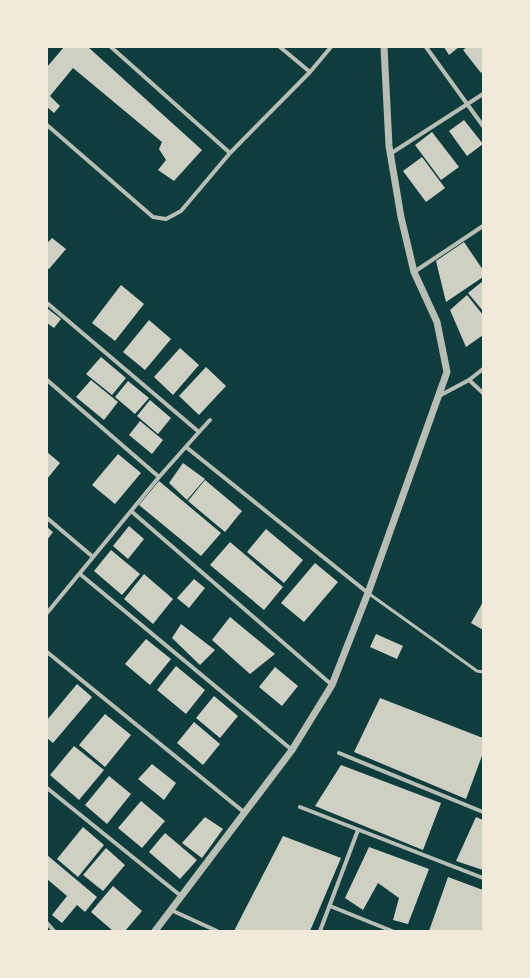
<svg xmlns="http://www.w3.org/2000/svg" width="530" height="978" viewBox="0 0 530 978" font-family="'Varela Round',sans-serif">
  <rect width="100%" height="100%" fill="#0f3d3e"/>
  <!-- building -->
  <path fill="#cfcfc3" d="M64,47H88L202,150L174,181L158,170L166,160L159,149L162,142L73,68L50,96L60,106L54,113L47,107V67Z
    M444,47H459L449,55Z
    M467,47H483V71L481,73L463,50Z
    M464,120L483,144L467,156L449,131Z
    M432,132L459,167L441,180L415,145Z
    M422,157L445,188L426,202L403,171Z
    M52,238L66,249L49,269L47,268V243Z
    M464,242L483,270V277L446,302L436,261Z
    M483,281V311L468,293Z
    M121,285L144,304L115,341L92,323Z
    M467,295L483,315V335L466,347L450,310Z
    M48,309L61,319L54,328L47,323Z
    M149,320L171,339L145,370L123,352Z
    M180,348L199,365L173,395L154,377Z
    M101,357L126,378L112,395L86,374Z
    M206,367L226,386L199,415L179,396Z
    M91,380L118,402L104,420L76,397Z
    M128,381L149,398L135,414L115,397Z
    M150,400L171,418L158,434L137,416Z
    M140,421L163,440L152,454L129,435Z
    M47,452L60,463L47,479Z
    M118,454L141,473L115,504L92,485Z
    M183,463L205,479L187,500L169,483Z
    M205,480L242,511L225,532L188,501Z
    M159,481L221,533L201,556L139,505Z
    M129,526L144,539L128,559L113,546Z
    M47,527L53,532L47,540Z
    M266,529L303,560L284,583L247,552Z
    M230,542L283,587L264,610L210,565Z
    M111,550L140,574L122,595L94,571Z
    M315,563L338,582L304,622L281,603Z
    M144,574L173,599L153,624L124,599Z
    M194,579L205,588L189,608L177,598Z
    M483,602V630L471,623Z
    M230,617L275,654L250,674L212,640Z
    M181,624L215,650L200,665L172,638Z
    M376,634L403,646L397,659L370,647Z
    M146,639L171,659L150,685L125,664Z
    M176,666L205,690L186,714L157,690Z
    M275,667L298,686L282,706L259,687Z
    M77,684L92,697L53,743L47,738V720Z
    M214,696L238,716L220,738L196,718Z
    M380,698L483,738V753L466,799L354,752Z
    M105,714L131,735L105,767L79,745Z
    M194,722L220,744L203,765L177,743Z
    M74,746L104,770L79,800L50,775Z
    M152,764L176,783L164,800L138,779Z
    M341,765L441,803L423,850L315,806Z
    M109,776L131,794L107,824L85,805Z
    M141,801L165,821L142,848L118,828Z
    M205,817L223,829L202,858L182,843Z
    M476,817L483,820V870L456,861Z
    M83,827L104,845L78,877L57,859Z
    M165,833L197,860L180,879L149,852Z
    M283,836L341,858L310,931H234Z
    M369,847L429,869L408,924L393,920L399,898L378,883L363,910L345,898Z
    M106,848L125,865L103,891L83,875Z
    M47,855L97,897L85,912L77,905L62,923L52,915L67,896L47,879Z
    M448,877L483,890V931H429Z
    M113,886L142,911L125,931H113L91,912Z"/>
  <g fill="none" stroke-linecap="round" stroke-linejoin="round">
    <!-- service -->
    <path stroke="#b8beb3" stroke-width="3" d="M368,593L477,671L483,672"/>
    <!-- minor -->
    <path stroke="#b8beb3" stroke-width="4" d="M111,47L230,153
      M280,47L310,72
      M426,47L483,126
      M47,125L153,217L166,219L181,211L230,153L310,72L331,47
      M390,154L483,94
      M414,272L483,226
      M47,303L199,432L159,477L47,613
      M47,380L159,477
      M469,380L483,393
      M439,396L469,380L483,369
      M199,432L210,420
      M186,447L368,593
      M131,511L332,685
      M47,518L93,557
      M80,574L292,750
      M47,652L245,813
      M339,753L483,812
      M47,788L181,896
      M300,807L483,878
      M330,906L392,931
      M171,910L217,931
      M47,923L54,931
      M320,931L358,830"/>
    <!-- tertiary -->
    <path stroke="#b8beb3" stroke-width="7" d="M155,931L292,750L332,685L368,593L447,372L437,322L414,272L401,217L389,146L384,47"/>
  </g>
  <!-- border -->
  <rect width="530" height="978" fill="none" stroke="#f1e9da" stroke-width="96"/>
</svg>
